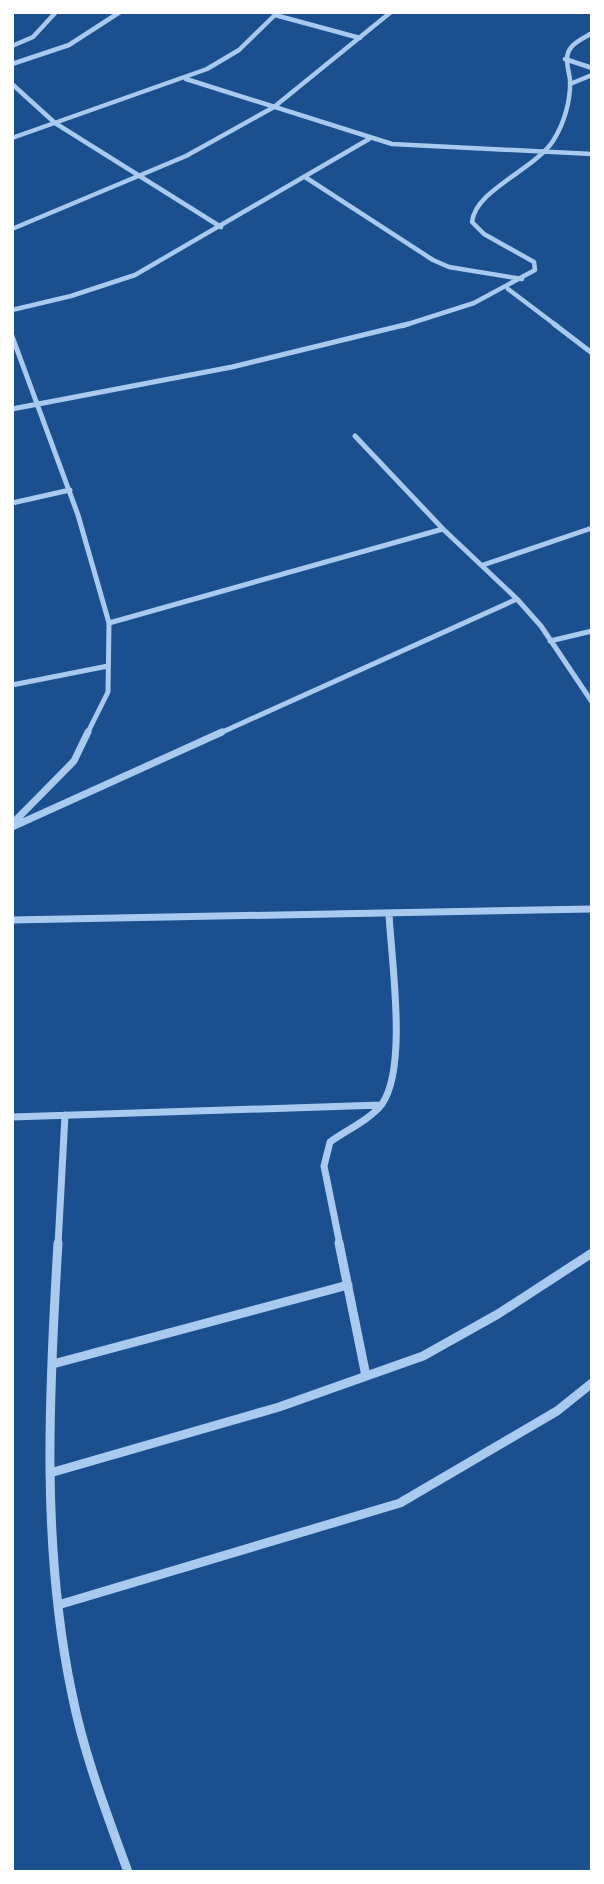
<svg xmlns="http://www.w3.org/2000/svg" width="604" height="1884" viewBox="0 0 604 1884" font-family="'Fira Sans Condensed',sans-serif">
  <rect width="100%" height="100%" fill="#1b4f8f"/>
  <g fill="none" stroke-linecap="round" stroke-linejoin="round">
    <!-- street-far3 -->
    <path stroke="#a9c9ee" stroke-width="4.5" d="M275,15L360,38
      M12,46L33,37L56,12
      M565,59L592,68
      M12,64L69,45L120,12
      M186,79L392,144L592,154
      M12,84L55,123L221,227
      M570,84L592,75
      M12,138L207,69L239,50L278,12
      M305,177L433,260L449,267L522,279
      M12,229L186,156L274,107L391,12
      M508,289L557,326
      M12,310L71,296L135,275L369,139
      M402,326L474,303L535,270L534,262L484,234L472,222C475,190 534,170 553,141C564,124 571,100 570,80C569,71 565,61 568,53C571,43 584,38 592,33"/>
    <!-- street-far2 -->
    <path stroke="#a9c9ee" stroke-width="5" d="M554,324L592,353
      M12,336L78,515L109,623L108,692L87,734
      M12,409L232,367L408,324
      M355,436L443,529L517,599L541,626L592,702
      M12,503L70,490
      M483,565L592,528
      M109,623L443,529
      M550,641L592,631
      M12,685L108,666
      M218,734L517,599"/>
    <!-- street-far1 -->
    <path stroke="#a9c9ee" stroke-width="7" d="M12,824L74,761L88,732
      M12,827L222,732
      M12,920L592,909
      M12,1117L381,1105
      M58,1245L65,1115
      M340,1245L324,1166L330,1142C345,1131 371,1119 382,1104C408,1067 391,959 389,913"/>
    <!-- street -->
    <path stroke="#a9c9ee" stroke-width="9" d="M58,1243C49,1392 41,1547 72,1694C84,1755 107,1814 128,1872
      M339,1243L366,1376
      M53,1364L348,1285
      M50,1473L279,1407L423,1356L498,1314L592,1253
      M58,1605L400,1503L557,1411L592,1383"/>
  </g>
  <!-- border -->
  <rect width="604" height="1884" fill="none" stroke="#ffffff" stroke-width="28"/>
</svg>
